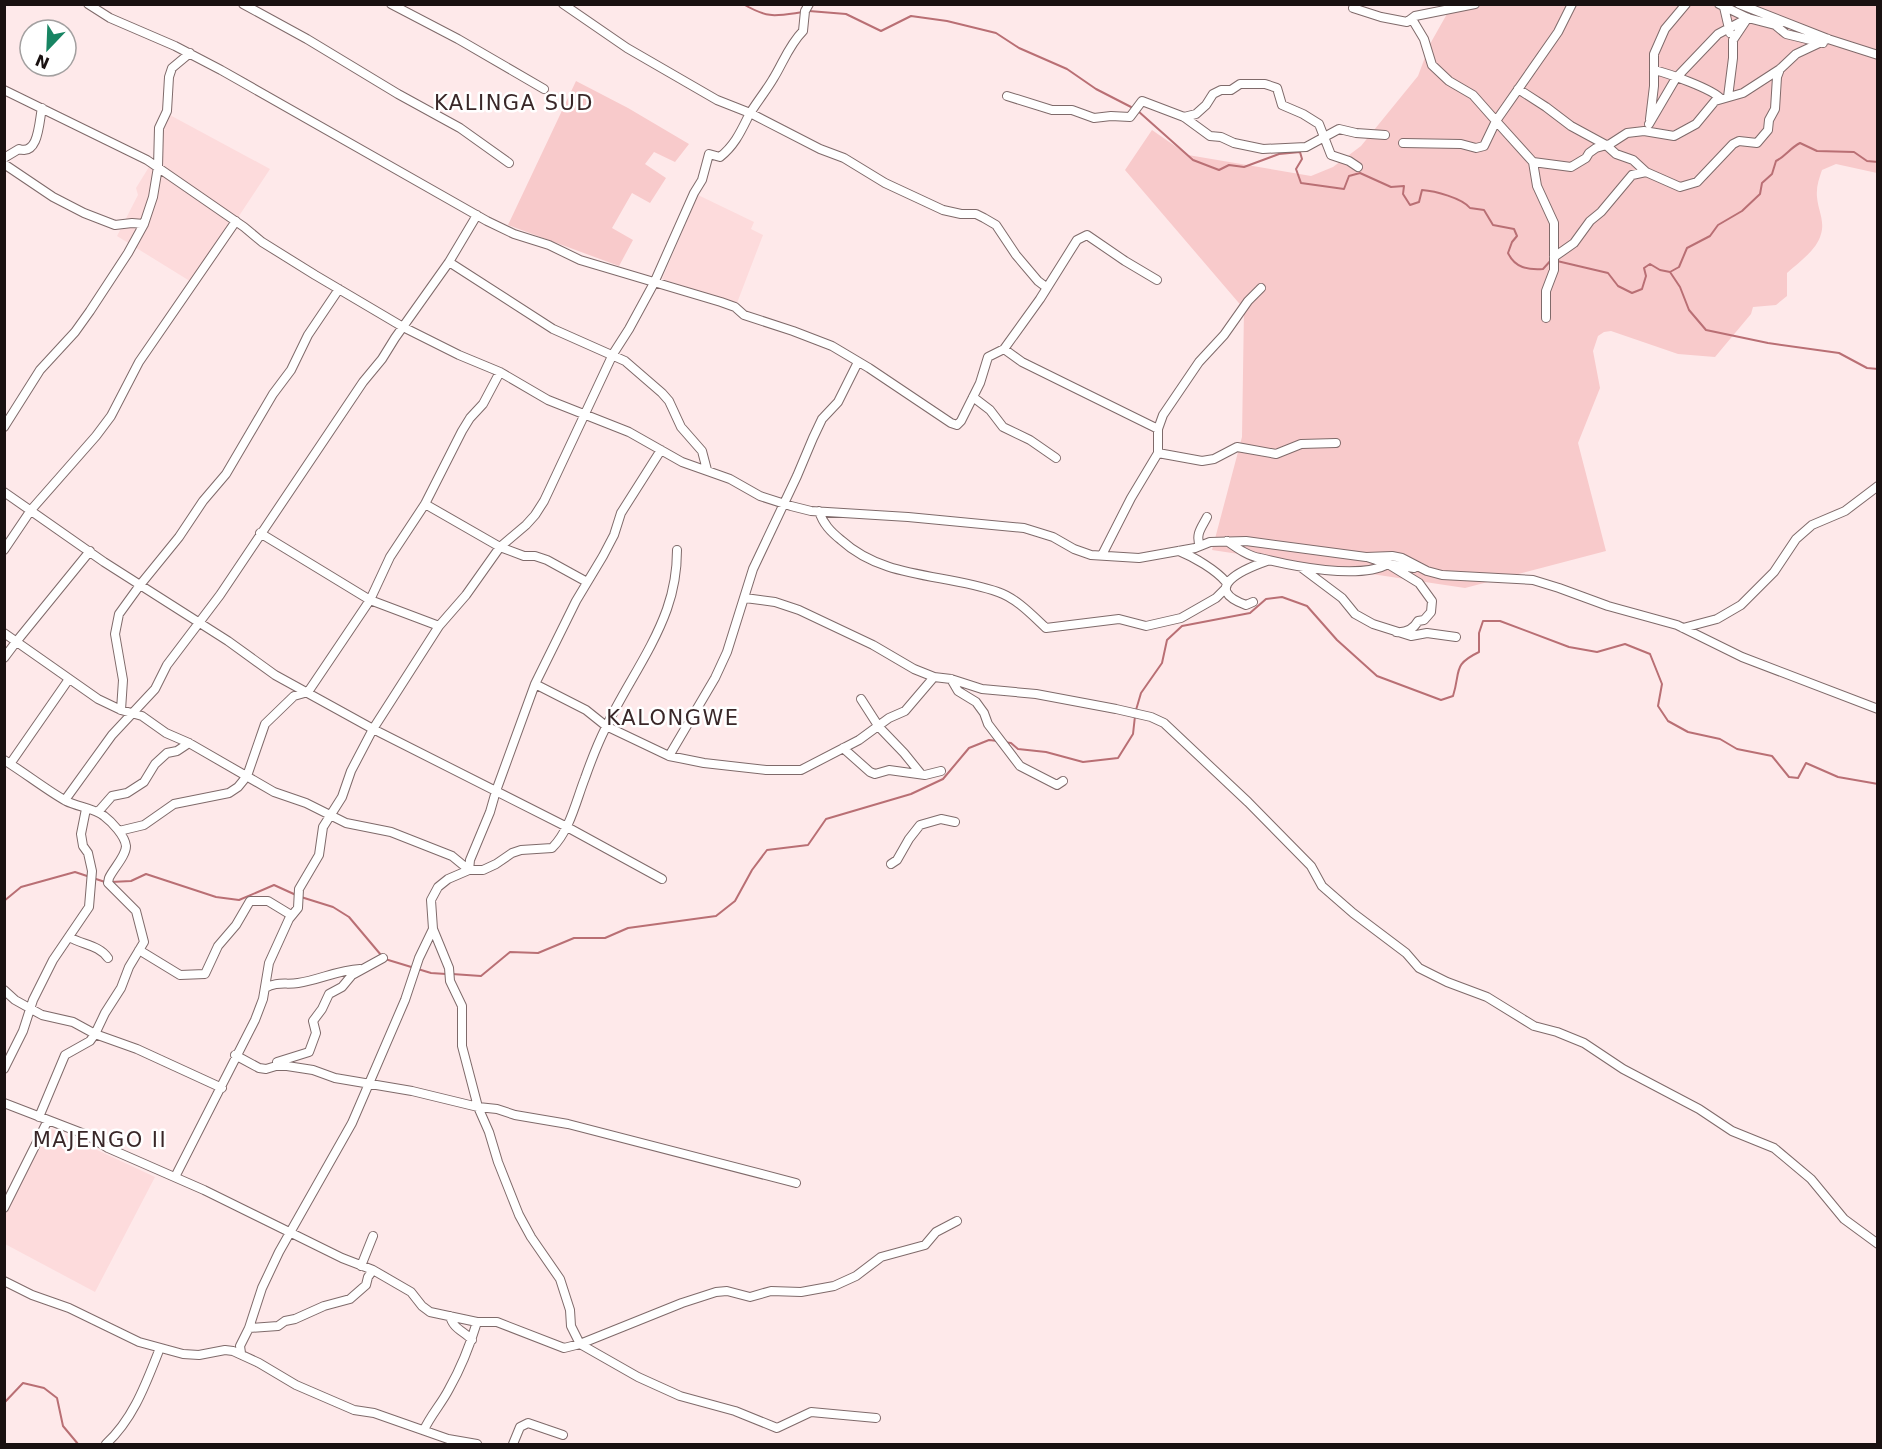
<svg xmlns="http://www.w3.org/2000/svg" width="1882" height="1449" viewBox="0 0 1882 1449" font-family="'DejaVu Sans',sans-serif">
  <rect width="100%" height="100%" fill="#fee9ea"/>
  <!-- built -->
  <path fill="#fddbdc" d="M168,114L270,169L237,219L161,167V129Z
    M149,167L230,223L193,283L117,236L138,195L136,188Z
    M698,195L754,222L751,229L763,235L737,303L662,279Z
    M52,1129L155,1177L95,1292L5,1244L4,1205Z"/>
  <!-- grass -->
  <path fill="#f8cacb" d="M1452,5H1877V173L1836,164L1822,170C1819,179 1816,187 1817,197C1818,210 1825,221 1821,234C1817,250 1799,262 1787,273V296L1776,305L1753,307L1751,314L1715,357L1678,354L1611,331L1604,332L1598,336L1593,351L1600,388L1578,443L1606,551L1465,588L1212,550L1242,437L1244,309L1125,170L1152,130L1188,155L1311,176L1333,167L1361,146L1418,76L1430,44Z
    M576,81L628,108L689,144L675,162L654,152L645,164L666,178L650,203L632,193L612,228L633,240L619,266L508,225Z"/>
  <g fill="none" stroke-linecap="round" stroke-linejoin="round">
    <!-- stream -->
    <path stroke="#b96f74" stroke-width="2" d="M743,4C769,19 775,16 803,12
      M809,11L846,14L881,31L911,16L947,21L996,33L1019,48L1067,69L1096,89L1133,108
      M1138,111L1193,160L1219,170L1229,165L1244,167L1279,154L1300,152L1302,159L1296,169L1301,183L1344,189L1349,176L1360,173L1391,187L1404,186L1403,194L1410,205L1419,202L1422,190C1435,191 1462,198 1470,208L1484,210L1493,225L1514,229L1517,236L1512,242L1508,253C1515,268 1528,270 1543,269L1552,259
      M1557,261L1608,273L1618,286L1632,293L1642,289L1646,276L1644,268L1650,264L1660,270L1670,272L1680,287L1689,310L1706,330L1768,343L1839,353L1867,368L1878,369
      M1670,272L1679,267L1687,248L1710,236L1718,225L1742,211L1760,194L1762,183L1772,174L1776,161C1786,156 1790,148 1800,143L1817,151L1854,152L1867,161L1878,162
      M1136,710L1141,693L1162,663L1167,640L1182,626L1250,613L1266,599L1282,597L1307,606L1337,640L1377,676L1441,700L1453,696C1461,671 1452,665 1479,652V633L1483,621H1500L1569,647L1597,652L1625,644L1650,654L1662,684L1658,706L1668,721L1688,732L1720,739L1737,749L1772,756L1789,777L1798,778L1806,763L1838,777L1878,784
      M1003,742L1011,743L1018,749L1046,752L1083,762L1118,758L1133,734L1135,716
      M111,882L131,881L146,874L216,897L239,900L274,885L296,895
      M301,897L333,907L349,917L381,955
      M4,901L21,887L75,872L105,882
      M385,959L431,973L446,974
      M452,974L481,976L510,952L538,953L574,938H605L628,928L716,916L735,901L752,870L767,850L808,845L826,819L911,794L943,779L969,748L989,740L998,741
      M4,1403L23,1383L44,1388L57,1398L63,1426L78,1444"/>
    <!-- street casing -->
    <g stroke="#7f6a6a" stroke-width="10">
      <path id="street" d="M88,4L110,18L175,46L221,70L487,221L514,234L549,245L580,260L721,302L735,307L744,315L793,331L832,346L869,368L951,423L957,425L961,421L980,383L988,357L1004,349L1040,299L1077,240L1087,235L1125,261L1157,280
        M243,4L307,39L398,94L460,128L509,163
        M391,4L458,39L544,89
        M563,4L627,48L717,100L750,113L820,149L844,158L885,183L943,210L961,214H976L984,218L996,225L1016,255L1038,281L1046,287
        M1719,4L1748,18L1775,25L1786,34L1823,43
        M1739,4L1828,39L1878,55
        M1724,7L1730,33
        M1353,8L1381,17L1407,22L1415,16L1475,4
        M1654,70C1667,73 1713,89 1721,99
        M1518,89L1546,107L1571,126L1606,145L1616,154L1633,160L1646,172L1680,187L1697,182L1733,144L1739,141L1757,143L1768,130L1769,120L1775,109L1777,77L1780,69
        M4,90L147,160L244,227L262,242L315,275L403,327L459,355L500,372L548,400L629,432L682,462L730,479L760,496L791,506L811,511L908,517L1024,528L1053,537L1074,549L1091,555L1139,558L1195,548L1210,542L1246,541L1366,557L1392,556L1402,558L1427,571L1442,575L1533,580L1559,588L1608,606L1677,625L1742,657L1878,709
        M1007,96L1052,110H1072L1094,118L1111,116L1130,117L1142,101L1184,117L1210,136L1221,137L1234,143L1263,149L1306,147L1339,129L1356,133L1385,135
        M1728,97L1733,58V40L1747,19
        M1184,117L1196,114L1206,105L1213,94L1221,90H1231L1240,84H1265L1277,88L1282,105L1303,114L1319,124L1331,155L1349,161L1358,167
        M1650,119L1654,86V54L1665,29L1686,4
        M1649,124L1676,78L1718,34L1748,18
        M1403,143L1461,144L1476,148L1484,146L1496,121L1473,95L1449,81L1432,65L1424,39L1412,19
        M4,158L19,149C39,156 39,121 42,108
        M1533,162L1496,121L1558,32L1572,4
        M4,164L53,197L84,213L115,225L132,223L144,224
        M1554,257L1574,243L1590,221L1601,212L1632,175L1646,172
        M449,262L553,329L625,361L662,393L669,401L681,427L702,451L707,470
        M1546,318V291L1554,270V223L1537,186L1533,162L1571,167L1586,158L1589,153L1596,148L1610,144L1627,133L1644,131L1674,136L1696,124L1715,101L1743,93L1780,69L1796,54L1828,39
        M1004,349L1022,362L1158,429
        M973,397L990,410L1003,427L1030,440L1056,458
        M4,427L40,370L75,332L90,311L128,253L144,224L153,197L158,167L159,128L167,111L169,77L172,68L190,53
        M1158,453L1202,461L1214,459L1237,447L1276,454L1301,444L1336,443
        M4,492L104,562L228,641L275,675L373,729L567,827L662,879
        M425,504L500,547L524,556H535L547,560L587,582
        M819,511C823,524 831,532 841,540C885,580 945,573 998,592C1016,598 1032,615 1046,628L1119,619L1146,626L1181,618L1216,598L1225,589
        M260,533L370,600L439,626
        M1227,541C1237,548 1248,556 1260,558C1292,566 1359,580 1388,564L1419,583L1432,601L1431,612L1424,620L1418,621C1413,630 1406,633 1396,632
        M1200,546C1195,534 1202,527 1207,517
        M4,550L31,510L96,436L111,416L139,362L236,221
        M1179,551C1194,557 1216,570 1226,582
        M1102,555L1131,498L1158,453V429L1163,415L1199,362L1224,335L1248,301L1261,288
        M1367,557L1388,564L1414,568
        M1302,568L1342,598L1355,614L1373,624L1411,636L1427,633L1456,637
        M745,598L775,602L799,610L873,645L914,669L934,677L951,679L982,689L1036,694L1116,709L1151,717L1164,723L1248,802L1311,866L1322,886L1353,913L1406,953L1419,968L1447,982L1487,997L1534,1026L1557,1032L1584,1043L1623,1069L1699,1109L1732,1131L1774,1148L1811,1179L1844,1219L1878,1244
        M1253,602L1246,605C1200,588 1244,569 1267,561
        M1683,628L1717,619L1741,605L1774,572L1796,539L1812,525L1845,511L1878,486
        M4,633L98,699L121,710L142,716L166,733L189,743L274,792L306,803L346,823L391,832L452,856L469,870
        M4,658L16,642L90,551
        M951,679L958,691L976,702L984,713L988,724L1020,766L1057,785L1063,781
        M535,684L586,710L606,726L669,756L704,763L766,770H801L859,740L889,718L905,711L934,677
        M861,699L879,727L904,753L921,774
        M121,710L123,680L115,634L119,614L140,585L179,537L203,501L226,474L273,394L291,370L308,335L339,289
        M843,748L870,772L875,774L889,770L925,775L941,771
        M669,756L715,678L727,652L753,569L797,476L813,438L822,419L838,402L858,362
        M4,760C25,773 45,789 66,801C78,807 94,808 104,816C112,822 125,836 126,846C126,856 113,869 109,878L108,883L136,911L144,942L129,967L121,988L105,1013L95,1034L90,1041L65,1055L39,1117
        M10,764L69,679
        M65,800L112,735L155,689L167,665L220,595L363,382L382,359L395,338L449,262L477,215
        M98,812L112,796L127,793L144,782L155,764L167,753L177,751L189,743
        M119,831L144,825L174,804L229,793L238,787L247,776L265,724L294,696L308,692L370,600L390,557L425,504L462,431L470,418L483,404L500,372
        M891,864L897,860L909,839L920,825L941,819L955,822
        M469,870L470,860L490,812L496,791L535,684L576,601L603,556L614,535L621,513L661,450
        M433,929L449,968L450,981L462,1006V1046L478,1107L489,1132L498,1162L519,1215L531,1237L560,1279L570,1310L571,1326L580,1344L638,1377L680,1396L735,1411L777,1428L811,1412L876,1418
        M69,937C83,945 99,945 108,958
        M139,950L180,975L205,974L218,946L236,925L250,901H268L291,915
        M265,988C277,981 286,985 298,983C319,980 338,970 360,969
        M4,990L15,1000L42,1015L73,1022L95,1034L137,1049L222,1088
        M235,1055L259,1068L266,1069L276,1066H287L313,1070L335,1078L412,1091L478,1107L497,1109L515,1115L568,1124L796,1183
        M277,1062L309,1052L316,1033L313,1021L322,1009L329,994L342,987L352,975L383,958
        M4,1069L23,1031L33,1000L53,960L89,907L92,871L88,853L83,846L81,834L86,809
        M4,1103L87,1135L108,1148L204,1190L342,1258L373,1270L411,1292L422,1306L430,1312L477,1322H497L564,1348L580,1344L682,1303L716,1292L727,1291L750,1297L771,1291L801,1292L834,1286L856,1276L881,1257L925,1245L936,1232L957,1221
        M175,1177L255,1020L263,999L269,963L289,919L298,908L299,889L319,855L323,827L342,797L351,771L373,729L439,626L466,595L500,547L526,525L535,515L544,501L613,354L629,329L654,283L694,193L702,180L709,154L720,157C735,145 741,131 749,115C756,103 766,91 773,79C783,63 789,45 803,31L805,11L809,4
        M4,1208L48,1120
        M361,1266L373,1236
        M4,1281L32,1295L69,1308L139,1342L183,1354L199,1355L225,1350L233,1351L259,1363L296,1385L354,1410L374,1413L448,1439L477,1444
        M450,1316C453,1329 464,1331 472,1340
        M249,1328L278,1326L285,1321L295,1319L324,1306L350,1299L366,1285L368,1277L373,1270
        M241,1353L240,1346L249,1328L262,1288L279,1252L352,1123L405,1000L419,958L433,929L431,900L438,887L448,879L469,870H483L496,864L512,853L521,850L552,848C570,830 576,801 585,778C591,761 598,743 606,727C625,687 652,651 667,609C673,592 677,569 677,550
        M424,1430C430,1416 442,1403 449,1389C461,1368 470,1345 477,1322
        M106,1444C134,1418 146,1383 160,1348
        M513,1444L520,1427L528,1423L563,1435"/>
    </g>
    <!-- street -->
    <use href="#street" stroke="#fff" stroke-width="8"/>
  </g>
  <g text-anchor="middle" stroke-width="5" stroke-linejoin="round" paint-order="stroke">
    <!-- quarter labels -->
    <g font-size="21" letter-spacing="1.5" fill="#392728" stroke="#fff">
      <text x="514" y="110">KALINGA SUD</text>
      <text x="673" y="725">KALONGWE</text>
      <text x="100" y="1147">MAJENGO II</text>
    </g>
  </g>
  <!-- border -->
  <rect width="1882" height="1449" fill="none" stroke="#191111" stroke-width="12"/>
  <!-- north arrow -->
  <g transform="translate(48 48) rotate(203)"><circle r="28" fill="#ffffff" stroke="#a3a0a0" stroke-width="1.5"/>
  <path d="M0-4.5L10 22L0 15L-10 22Z" fill="#188563"/>
  <text y="-9" font-size="16" font-weight="bold" text-anchor="middle" fill="#191111">N</text>
  </g>
</svg>
